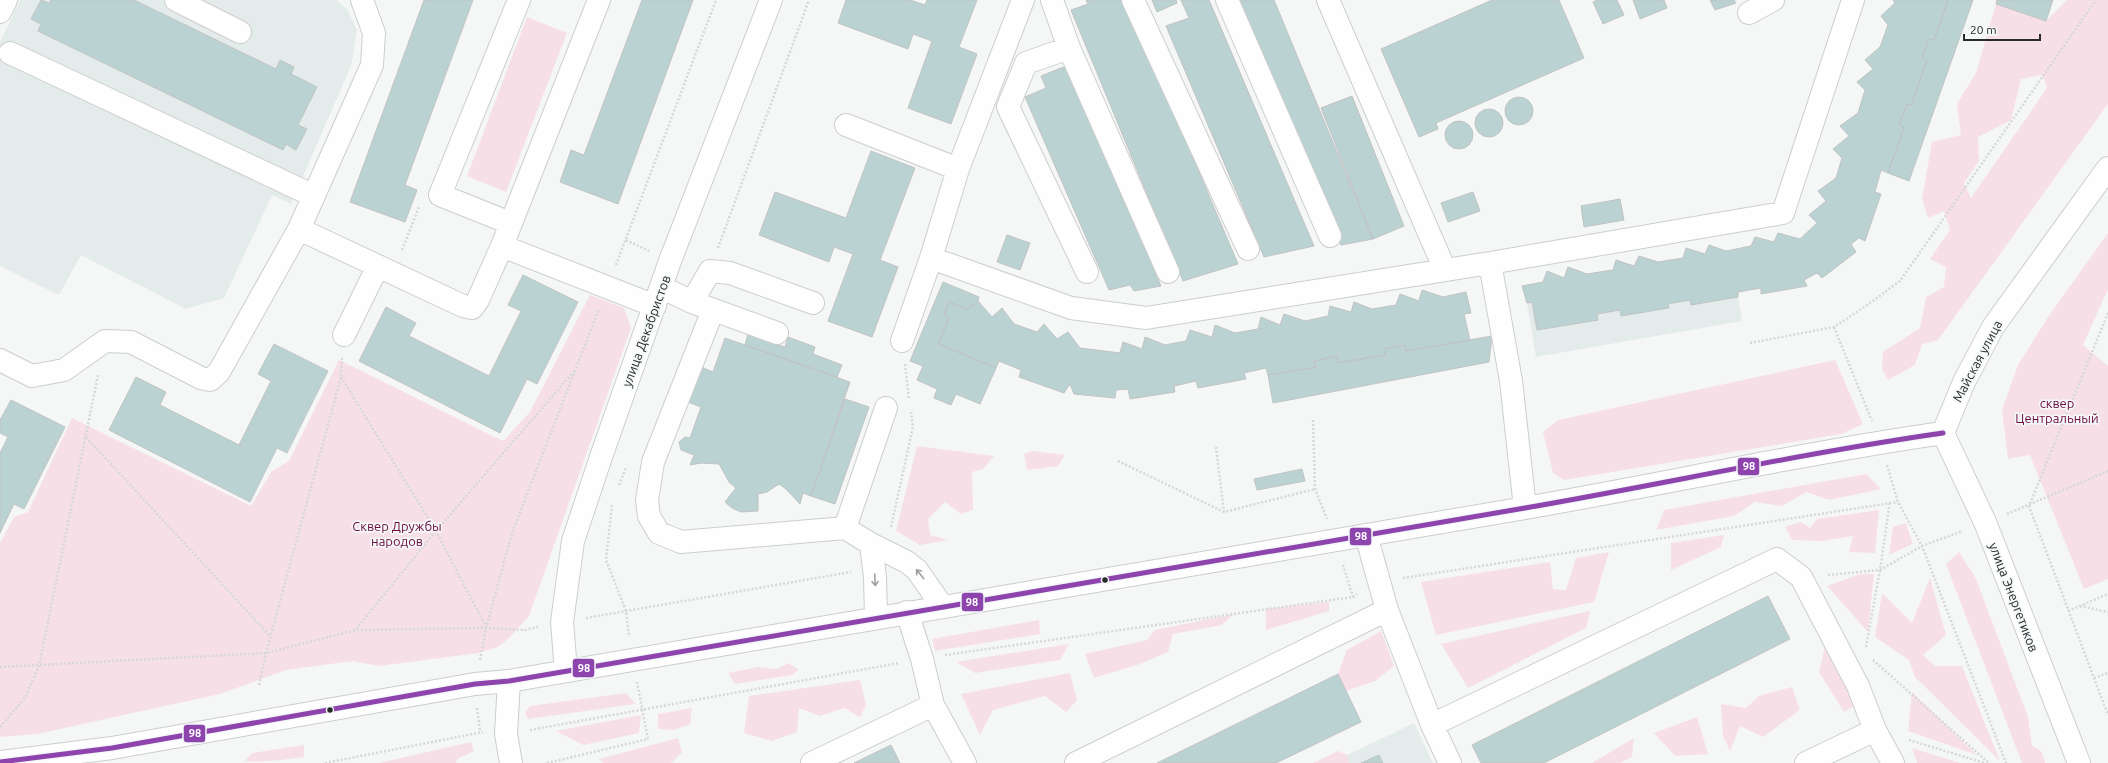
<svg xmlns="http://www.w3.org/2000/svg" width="2108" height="763" viewBox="0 0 2108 763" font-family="Ubuntu,sans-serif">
  <rect width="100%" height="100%" fill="#f5f7f7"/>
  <!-- built -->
  <path fill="#e3eceb" d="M20,0H336L347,9L357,30L351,66L291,204L272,195L224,298L186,309L81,255L59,295L0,266V42Z
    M1738,297L1742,321L1536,357L1527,303L1532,302L1537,330L1597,320V314L1620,310L1621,316L1668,308V304L1690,300L1691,305Z
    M1414,723L1433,763H1331Z"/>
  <!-- green -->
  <path fill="#f7dfe7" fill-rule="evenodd" d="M2067,0H2108V104L1938,340L1922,344L1915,365L1888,380L1882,369L1883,352L1920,328L1926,297L1944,287L1946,267L1930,259L1950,230L1944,211L1928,218L1922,199L1932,142L1961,135L1957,104L1976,73L1996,4L2046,21ZM2042,75L2047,88L1971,198L1964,183L1979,161L1978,137L2011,120L2021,79Z
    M527,17L567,33L506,192L467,176Z
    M2108,233V289L2083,345L2108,366V579L2084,589L2030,455L2008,459L2002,410L2018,365L2048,317Z
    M590,295L624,308L631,328L529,616L510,637L498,647L478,653L379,666L353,661L286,670L220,694L37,734L0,737V543L14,517L28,512L72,418L251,506L272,471L289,461L339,360L503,441L530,412Z
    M1835,360L1863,424L1841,434L1564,480L1553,473L1543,432L1558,420Z
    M917,446L994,456L983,469L972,472L973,510L961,514L945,502L928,519L930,535L948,540L920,545L896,531Z
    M1032,451L1065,455L1058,466L1027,470L1024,454Z
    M1866,474L1881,489L1829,500L1806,492L1782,506L1755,502L1734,516L1656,530L1664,510Z
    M1879,510L1875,553L1849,552L1853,536L1821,541L1792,540L1785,527L1800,522L1810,528L1817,519Z
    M1906,523L1913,544L1889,555L1893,527Z
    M1724,535L1721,547L1671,570V543Z
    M1609,552L1594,602L1436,635L1421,582L1550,562L1553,589L1566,590L1576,558Z
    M1959,552L1976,579L2028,717L2032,746L2042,752L2045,763H2022L1946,564Z
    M1860,574H1874L1868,632L1827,586Z
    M1930,578L1946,635L1923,655L1935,666H1962L2000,761L1915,677L1909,660L1875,637L1882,593L1912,623Z
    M1329,602V611L1266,630V609Z
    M1590,611L1586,628L1468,688L1441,644Z
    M1234,614L1222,625L1173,634L1168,652L1140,664L1094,678L1085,654L1147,640L1155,630Z
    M1039,620L1040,634L935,651L932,639Z
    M1381,631L1394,666L1375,681L1346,691L1338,674L1347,650Z
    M1826,642L1856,705L1844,712L1819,672Z
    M1069,644L1060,660L975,673L956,662Z
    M789,663L799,670L792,675L735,684L728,673L758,667L777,669Z
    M1070,673L1077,700L1066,712L1045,696L993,710L980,735L961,694Z
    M860,680L866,705L860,717L844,708L820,716L799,708L797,732L772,741L744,733L749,696Z
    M1792,687L1800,710L1763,737L1740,726L1730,751L1723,736L1721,704L1746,708L1759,696Z
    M1912,692L1977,755L1908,731Z
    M626,693L636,704L528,719L525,713L530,706Z
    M692,708L690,724L674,730L658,729V714Z
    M641,715L639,733L583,745L556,731Z
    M1697,717L1708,754L1675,756L1654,733Z
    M678,738L682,752L671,763H604L599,759Z
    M1634,738L1632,757L1620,763H1592Z
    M471,742L474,751L457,759L456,763H379Z
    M304,745V757C287,759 261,763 245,761L252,753Z
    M1912,748L1960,763H1917Z
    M1338,751L1347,755L1349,763H1313Z"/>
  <!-- building -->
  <path fill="#bbd2d2" stroke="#c1c3c3" d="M41,0L49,3L51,0H134L276,69L280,60L294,67L291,74L317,87L298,125L307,129L296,150L286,144L283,150L38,31L41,24L31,19Z
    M424,0H473L405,185L417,190L405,222L350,202Z
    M642,0H693L618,204L560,182L571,150L584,155Z
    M846,0H910L925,5L927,0H977L959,47L977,54L951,124L908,108L932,41L913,34L908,49L838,23Z
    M1086,0H1126L1238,264L1183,281L1071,10L1088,4Z
    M1152,0H1176L1177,3L1157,12Z
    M1181,0H1209L1314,246L1264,257L1166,26L1189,18Z
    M1238,0H1274L1373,239L1341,245Z
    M1492,0H1559L1584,58L1436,123L1438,129L1419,137L1381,49Z
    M1597,0H1617L1624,15L1603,24L1593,2Z
    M1633,0H1664L1667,8L1640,19Z
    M1710,0H1734L1736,3L1715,10Z
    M1893,0H1948L1934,40L1929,39L1922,58L1927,61L1911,105L1907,104L1899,125L1904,127L1888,173L1881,170L1875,192L1881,194L1865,241L1859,238L1851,244L1856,252L1822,278L1817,273L1804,280L1807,286L1761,294V288L1738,292V297L1691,305L1690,300L1668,304L1669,308L1621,316L1620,310L1597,314L1598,320L1537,330L1532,302L1527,303L1522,286L1543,282L1547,271L1564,278L1568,267L1587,274L1613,270L1616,260L1634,266L1639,256L1658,262L1683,258L1686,248L1705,254L1709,245L1726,251L1751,246L1755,237L1774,242L1778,233L1800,239L1817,223L1809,215L1826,201L1818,191L1836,178L1842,158L1833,149L1849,136L1840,126L1858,113L1865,90L1857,82L1873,69L1865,60L1880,47L1888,25L1881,16L1895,3Z
    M1948,0H1973L1909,181L1888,173L1904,127L1899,125L1907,104L1911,105L1927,61L1922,58L1929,39L1934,40Z
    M1997,0H2053L2046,21L1996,4Z
    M1066,66L1161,286L1134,291L1130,285L1109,290L1025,97L1046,88L1041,76Z
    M1352,96L1404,226L1373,239L1321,108Z
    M1505 111a14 14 0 1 1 28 0a14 14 0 1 1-28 0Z
    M1475 123a14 14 0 1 1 28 0a14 14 0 1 1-28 0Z
    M1445 135a14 14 0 1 1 28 0a14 14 0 1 1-28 0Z
    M871,151L915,168L880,260L898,267L872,337L828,321L853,254L834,247L829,262L759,235L775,192L846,218Z
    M1473,192L1480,211L1448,222L1441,203Z
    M1620,199L1624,220L1584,227L1581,206Z
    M1007,235L1030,243L1020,270L997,262Z
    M523,275L578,302L537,384L527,379L500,433L359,361L386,307L416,323L409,336L489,376L521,311L508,305Z
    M943,282L979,297L978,301L968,309L949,302L944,315L949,317L939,344L996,368L980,404L956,394L951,405L934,398L937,389L917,380L923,366L910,361Z
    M1422,290L1443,297L1466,292L1471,313L1464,314L1470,340L1406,351L1405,345L1384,349L1385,355L1338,363L1337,356L1314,361L1316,367L1268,375L1266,368L1244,373L1246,379L1198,388L1196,381L1174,386L1175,392L1130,399L1128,389L1116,390L1115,398L1074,394L1070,384L1064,393L1019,377L1021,370L999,361L996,368L939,344L949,317L944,315L949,302L968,309L978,301L992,317L1002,308L1014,324L1037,332L1044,324L1057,339L1068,332L1080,348L1120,353L1123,342L1142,349L1145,337L1165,345L1186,341L1190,330L1212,337L1215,325L1235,333L1258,329L1261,317L1280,325L1284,314L1305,321L1328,316L1330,306L1351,312L1354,302L1372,309L1396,305L1400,294L1419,301Z
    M748,334L785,347L788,337L815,347L813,354L842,365L837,377L745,345Z
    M1492,336L1489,362L1273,403L1268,375L1316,367L1314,361L1337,356L1338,363L1385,355L1384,349L1405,345L1406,351Z
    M725,338L850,382L811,496L803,493L800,504L786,489L779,484L767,492L758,494V511L741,512L732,508L725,502L736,488L729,482L719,464L701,463L690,465L694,455L681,450L679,442L685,437L690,438L701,407L688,402L701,367L713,372Z
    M274,344L328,371L287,453L277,448L250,502L109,430L136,377L166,392L160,405L239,445L271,381L258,374Z
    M845,399L869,407L835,504L811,496Z
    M11,400L65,427L24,509L14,504L0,533V453L8,437L0,433V420Z
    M1302,469L1305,481L1257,490L1254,479Z
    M1768,596L1790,639L1544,763H1481L1472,745Z
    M1338,674L1361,722L1276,763H1157Z
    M891,745L900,763H854Z
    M1379,755L1383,763H1361Z"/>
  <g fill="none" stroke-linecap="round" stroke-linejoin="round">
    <!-- minor casing -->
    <g stroke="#cccece" stroke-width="24">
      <path id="minor" d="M176,0L240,32
        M1052,0L1069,48L1168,272
        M1133,0L1248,249
        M1227,0L1330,236
        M1328,0L1445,270
        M0,12L6,0
        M1749,13L1773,0
        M1069,48L1026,63L1008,107L1087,272
        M10,53L314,196
        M846,125L958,169
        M510,223L440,195L519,0
        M299,229L463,306L472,308L478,300L502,246L599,0
        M502,246L655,306
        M931,258L1071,308L1146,318L1490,263L1783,213L1853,0
        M1490,263L1511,381L1525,508
        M661,287L692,302L777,333
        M692,302L710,271L730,273L813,303
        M713,310L653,462L647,500L649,516L659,533L681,542L845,528L871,544L907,562L917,570L942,606
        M344,335L378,266
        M902,341L931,258L958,169L1023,0
        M0,360L32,376L64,370L105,341L131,342L201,378L210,380L219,372L299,229L372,65L374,33L362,0
        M845,528L886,408
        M1366,535L1387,610L1432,725L1450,763
        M871,544L875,577L876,617
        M907,612L922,659L933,705L965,763
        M566,671L562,622L573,541L602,454L670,261L771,0
        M509,681L506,734L511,763
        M1432,725L1777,559L1801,577L1858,686L1875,730L1893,763
        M812,763L933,705
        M1076,763L1387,610
        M1806,763L1875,730"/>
    </g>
    <!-- major casing -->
    <g stroke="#cccece" stroke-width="24">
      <path id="major" d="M1943,433L1985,522L2079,763
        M1943,433L1964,382L1993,327L2108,168
        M0,762L112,748L475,684L509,681C847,621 1187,568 1525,508C1664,484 1803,453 1943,433"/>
    </g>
    <!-- path -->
    <path stroke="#d6d8d8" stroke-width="2.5" stroke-dasharray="2 2" stroke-linecap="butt" d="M626,240L649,251
      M718,248L809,0
      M402,250L419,207
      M616,265L716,0
      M2108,313L2029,506L2108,715
      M1834,327L1872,421
      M1750,343L1834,327L1866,306L1900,281L2096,0
      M905,364L909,399
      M341,377L436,531L486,627
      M1313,420L1315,489L1327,519
      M86,437L270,636
      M1216,447L1224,512
      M1118,461L1224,512L1315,489
      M1887,465L1898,502L1922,546L2006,763
      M619,485L626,468
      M612,505L606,560L626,611L629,636
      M2007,514L2108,471
      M891,527L913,427L911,412
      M1343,565L1353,597
      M1828,575L1880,570L1922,546L1963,531
      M1403,578L1898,502
      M2080,606L2108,612
      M2068,611L2108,594
      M586,618L851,572
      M356,629L436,531L575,370
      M1866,647L1880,570L1890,501
      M945,655L1353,597L1357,594
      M480,660L486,628L512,533L599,309
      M1873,660L1989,763
      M0,667L266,653L356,630L486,628L525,630L538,627
      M2094,678L2108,673
      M259,685L266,653L341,377L342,358
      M477,708L480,731
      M0,727L25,698L39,666L98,375
      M530,730L899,663
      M1909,740L1985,763
      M325,763L483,732
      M547,763L648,739L637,682"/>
    <!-- minor -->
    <use href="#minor" stroke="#fefefe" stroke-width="22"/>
    <!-- major -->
    <use href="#major" stroke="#fefefe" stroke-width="22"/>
    <!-- bus-1 casing -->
    <g stroke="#f4f8f8" stroke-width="8">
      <path id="bus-1" d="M0,762L112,748L475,684L509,681C847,621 1187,568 1525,508C1664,484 1803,453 1943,433"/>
    </g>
    <!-- bus-1 -->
    <use href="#bus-1" stroke="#8e44ad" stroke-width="5"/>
  </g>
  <!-- one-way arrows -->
  <defs><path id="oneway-shaft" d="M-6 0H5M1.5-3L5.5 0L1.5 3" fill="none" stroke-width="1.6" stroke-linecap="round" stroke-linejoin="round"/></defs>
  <g stroke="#9e9f9f">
    <use href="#oneway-shaft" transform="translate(920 574) rotate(-128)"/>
    <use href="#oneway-shaft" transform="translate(875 580) rotate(87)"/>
  </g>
  <!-- markers -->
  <g fill="#292b2b" stroke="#f4f8f8" stroke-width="1.5">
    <circle cx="1105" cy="580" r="3.5"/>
    <circle cx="330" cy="710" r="3.5"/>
  </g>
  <g text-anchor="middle" stroke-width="3.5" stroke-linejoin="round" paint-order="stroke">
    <!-- street labels -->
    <g font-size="13" fill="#292b2b" stroke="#f4f8f8">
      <text transform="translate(646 331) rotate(-70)" y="5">улица Декабристов</text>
      <text transform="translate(1977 361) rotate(-62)" y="5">Майская улица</text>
      <text transform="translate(2014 597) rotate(69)" y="5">улица Энергетиков</text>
    </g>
    <!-- park labels -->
    <g font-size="13" fill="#6f0d3f" stroke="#f4f8f8">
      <text x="2057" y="408">сквер<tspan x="2057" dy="15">Центральный</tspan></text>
      <text x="397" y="531">Сквер Дружбы<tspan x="397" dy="15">народов</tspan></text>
    </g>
  </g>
  <g stroke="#f4f8f8" stroke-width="1.5">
    <rect x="1737" y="457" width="23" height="19" rx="4" fill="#8e44ad"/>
    <rect x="1349" y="527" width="23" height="19" rx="4" fill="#8e44ad"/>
    <rect x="961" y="592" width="23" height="20" rx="4" fill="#8e44ad"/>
    <rect x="572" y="658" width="23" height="20" rx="4" fill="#8e44ad"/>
    <rect x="183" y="724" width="23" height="19" rx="4" fill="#8e44ad"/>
  </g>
  <g font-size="11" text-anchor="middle" font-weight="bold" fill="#fff">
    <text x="1749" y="470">98</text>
    <text x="1361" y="540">98</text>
    <text x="972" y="606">98</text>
    <text x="584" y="672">98</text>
    <text x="195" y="737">98</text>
  </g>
  <!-- scale -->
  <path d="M1964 34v6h76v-6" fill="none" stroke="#292b2b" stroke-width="2"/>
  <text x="1970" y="34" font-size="12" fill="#292b2b" stroke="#f4f8f8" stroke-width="3" paint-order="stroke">20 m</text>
</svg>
